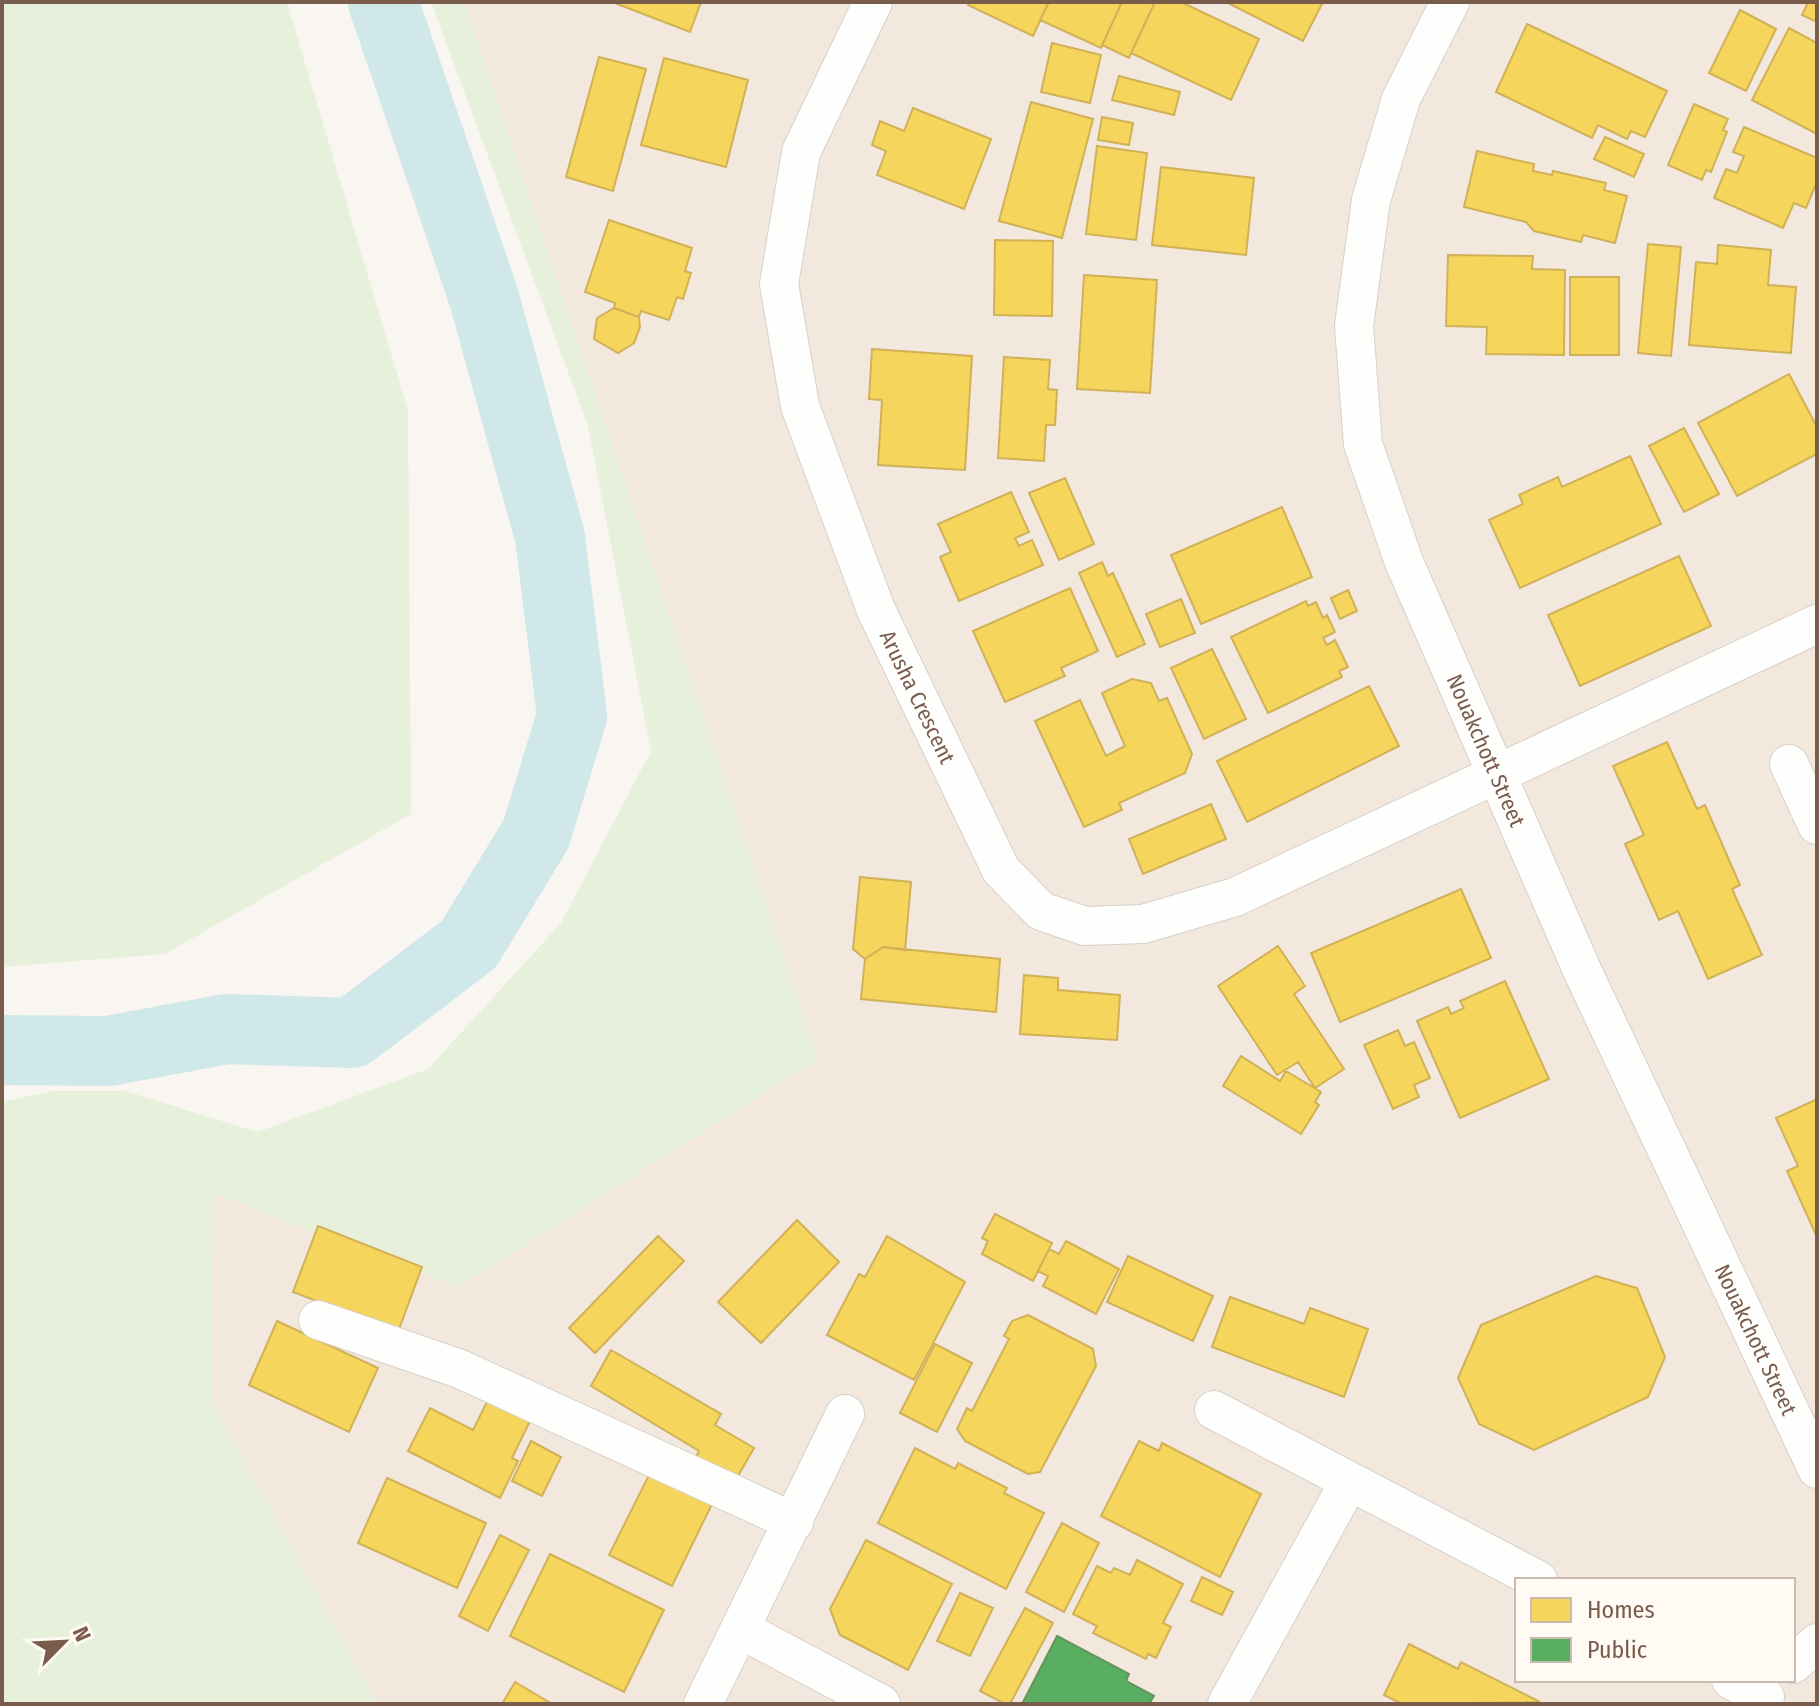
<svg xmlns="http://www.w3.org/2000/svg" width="1819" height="1706" viewBox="0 0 1819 1706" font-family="'Fira Sans Condensed',sans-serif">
  <rect width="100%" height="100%" fill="#f9f5f0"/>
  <!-- residential -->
  <path fill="#f2e8de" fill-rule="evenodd" d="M464,2H1817V1704H377L211,1401L213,1192L459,1287L818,1059ZM1517,1580H1793V1680H1517Z"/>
  <!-- green -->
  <path fill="#e7f0db" d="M2,2H287L408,411L411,814L165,954L2,967Z
    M431,2H464L818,1059L459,1287L213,1193L211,1401L377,1704H2V1102L52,1091H125L258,1132L428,1069L561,923L651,751L588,426Z"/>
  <!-- homes -->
  <path fill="#f6d55c" stroke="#d1b158" stroke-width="2" d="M612,2H701L690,32Z
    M969,2H1049L1033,36L968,5Z
    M1049,2H1122L1101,48L1040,20Z
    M1122,2H1155L1129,58L1102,45Z
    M1155,2H1181L1259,39L1231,100L1131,53Z
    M1226,2H1323L1303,41Z
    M1808,2H1817V22L1802,15Z
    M1740,10L1776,29L1746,91L1709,73Z
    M1527,24L1667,91L1645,137L1631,131L1627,139L1598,125L1592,138L1496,92Z
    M1789,28L1817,43V134L1752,100Z
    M1052,43L1101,55L1090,103L1041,92Z
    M599,57L646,69L613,191L566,177Z
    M664,58L748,80L726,167L641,145Z
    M1119,76L1180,92L1174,115L1112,100Z
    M1031,102L1093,119L1062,238L999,221Z
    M1694,104L1728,119L1723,130L1727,132L1711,172L1706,170L1702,180L1668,165Z
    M913,108L991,139L964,209L877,175L886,151L872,145L880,121L904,131Z
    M1102,117L1133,123L1129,145L1098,140Z
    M1744,127L1817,158V182L1806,208L1794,203L1783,228L1714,198L1726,169L1737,173L1744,156L1733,152Z
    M1605,137L1644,154L1634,177L1594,159Z
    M1097,146L1147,153L1136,240L1086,234Z
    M1477,151L1534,164L1533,171L1552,175L1553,171L1606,183L1604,190L1627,196L1615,243L1583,235L1581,242L1534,231L1526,222L1464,207Z
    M1161,167L1254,178L1246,255L1152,245Z
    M609,220L692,248L685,271L691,273L683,299L677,297L669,320L641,311L639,317L614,308L615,303L585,292Z
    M995,240L1053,241L1052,316L994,315Z
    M1648,244L1681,247L1671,356L1638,353Z
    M1718,245L1771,250L1768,285L1796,287L1791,353L1689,345L1696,262L1717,264Z
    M1448,255L1533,256L1532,269L1565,270L1564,355L1486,354L1487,327L1446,326Z
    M1084,275L1157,280L1150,393L1077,389Z
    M1570,277H1619V355H1570Z
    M614,308L639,317L640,327L634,343L618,353L594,339L597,318Z
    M872,349L972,356L965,470L878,465L882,400L869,399Z
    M1004,357L1050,360L1048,389L1057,390L1055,425H1046L1044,461L998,458Z
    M1789,374L1817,427V454L1737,496L1698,423Z
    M1684,428L1719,494L1684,512L1649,446Z
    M1630,456L1661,524L1520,588L1489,520L1523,504L1519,495L1558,477L1562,487Z
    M1065,478L1094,544L1059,560L1029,493Z
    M1011,492L1029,532L1015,538L1019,546L1032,540L1043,565L959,601L940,557L951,552L938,524Z
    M1282,507L1312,577L1201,624L1171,555Z
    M1679,556L1711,626L1580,686L1548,615Z
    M1102,562L1108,576L1113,573L1145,644L1117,657L1079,573Z
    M1070,588L1098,651L1061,668L1065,676L1005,702L973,631Z
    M1348,590L1357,611L1340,619L1331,598Z
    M1181,599L1195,633L1160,647L1146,614Z
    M1306,601L1308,606L1316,602L1323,618L1327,615L1335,632L1323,638L1327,645L1335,640L1348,667L1339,671L1342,677L1268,713L1231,637Z
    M1212,649L1246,719L1204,739L1171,668Z
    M1132,679L1151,683L1159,701L1167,698L1192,754L1185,773L1119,803L1122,810L1084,827L1035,721L1080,700L1106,756L1125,746L1102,693Z
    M1369,686L1399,746L1247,822L1217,761Z
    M1667,742L1697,809L1705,805L1740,885L1732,889L1762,955L1708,979L1678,911L1659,920L1625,844L1644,835L1613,766Z
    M1211,804L1226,839L1143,874L1129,839Z
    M860,877L911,882L905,950L883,947L865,959L853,949Z
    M1461,889L1491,958L1340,1022L1311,953Z
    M1278,946L1305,986L1294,994L1344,1069L1315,1088L1298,1062L1277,1075L1218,986Z
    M883,947L1000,959L996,1012L861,999L865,959Z
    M1024,975L1058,978V990L1120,995L1117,1040L1020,1034Z
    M1505,981L1549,1079L1460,1118L1417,1021L1448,1007L1451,1014L1464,1008L1460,1001Z
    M1398,1030L1405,1046L1414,1042L1430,1078L1414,1085L1419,1097L1393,1109L1364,1045Z
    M1241,1056L1280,1081L1286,1071L1321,1092L1315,1102L1319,1105L1301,1134L1223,1086Z
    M1817,1099V1237L1787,1171L1798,1166L1776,1118Z
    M995,1214L1052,1243L1033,1281L982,1254L988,1241L982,1238Z
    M797,1220L839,1262L761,1343L718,1302Z
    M318,1226L422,1267L398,1332L293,1292Z
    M658,1236L684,1261L595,1353L569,1328Z
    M887,1236L965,1282L914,1380L827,1335L859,1274L865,1277Z
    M1066,1241L1119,1269L1096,1314L1043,1286L1048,1276L1038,1271L1049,1249L1059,1254Z
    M1128,1256L1213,1296L1193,1341L1107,1302Z
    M1596,1276L1637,1288L1665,1357L1648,1397L1534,1450L1479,1424L1458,1378L1481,1325Z
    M1230,1297L1304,1324L1310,1308L1368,1329L1344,1397L1212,1347Z
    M1028,1315L1093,1349L1096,1366L1040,1472L1028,1474L965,1441L957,1429L967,1408L972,1411L1009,1339L1004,1336L1012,1321Z
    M277,1321L378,1368L349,1432L249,1385Z
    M935,1344L972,1363L937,1432L900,1413Z
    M611,1350L721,1414L715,1425L754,1448L735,1481L696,1457L699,1451L591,1386Z
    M488,1400L530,1421L512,1458L518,1461L500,1498L408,1451L430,1408L473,1430Z
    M531,1441L561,1457L542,1496L512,1481Z
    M1139,1441L1159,1451L1162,1443L1261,1494L1220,1577L1101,1516Z
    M915,1448L955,1469L958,1463L1007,1488L1004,1493L1044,1513L1006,1589L878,1523Z
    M650,1473L712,1504L672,1586L609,1555Z
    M387,1478L486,1523L457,1588L358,1543Z
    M1062,1523L1099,1543L1064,1612L1026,1592Z
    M500,1535L529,1550L488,1631L459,1616Z
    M866,1540L952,1584L908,1670L840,1635L830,1609Z
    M550,1554L664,1610L624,1692L510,1636Z
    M1137,1560L1183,1584L1163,1623L1171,1627L1156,1658L1148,1654L1146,1659L1093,1633L1097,1626L1073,1614L1097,1566L1111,1573L1114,1568L1130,1575Z
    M1202,1577L1233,1592L1222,1615L1191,1601Z
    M960,1593L993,1608L970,1656L937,1641Z
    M1025,1608L1053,1623L1010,1704H1005L980,1691Z
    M1409,1644L1458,1669L1461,1662L1540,1702L1402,1704L1384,1695Z
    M515,1682L552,1704H502Z"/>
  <!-- public -->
  <path fill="#5aae61" stroke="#64955b" stroke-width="2" d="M1057,1636L1129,1674L1126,1681L1154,1696L1149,1704H1022Z"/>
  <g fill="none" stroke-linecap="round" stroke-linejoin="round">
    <!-- river -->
    <path stroke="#d0e8ea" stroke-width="70" d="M2,1050L108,1051L227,1029L352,1033L469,944L536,834L572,716L550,537L484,298L383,2"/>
    <!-- minor casing -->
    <g stroke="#d7d1cb" stroke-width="40">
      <g id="minor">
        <path id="s1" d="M873,2L801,152L779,284L800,406L876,610L1001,870L1041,911L1085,926L1143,924L1235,897L1817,624"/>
        <path id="s2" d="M1450,2L1401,99L1371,200L1354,326L1363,444L1404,562L1582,970L1817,1469"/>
        <path d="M1789,764L1817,825"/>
        <path d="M318,1320L460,1369L794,1522"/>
        <path d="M1214,1410L1538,1580"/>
        <path d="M742,1630L881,1704"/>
        <path d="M1793,1664L1817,1643"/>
        <path d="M1731,1680L1765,1697"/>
        <path d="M703,1704L845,1414"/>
        <path d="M1227,1704L1349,1482"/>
      </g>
    </g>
    <!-- minor -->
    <use href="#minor" stroke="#fefefd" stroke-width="38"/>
  </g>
  <g text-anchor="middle" stroke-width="8" stroke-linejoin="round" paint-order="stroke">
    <!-- street labels -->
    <g font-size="22" fill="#7a5c4d" stroke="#fffaf3">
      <text dy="8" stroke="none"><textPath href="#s1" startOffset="738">Arusha Crescent</textPath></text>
      <text dy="8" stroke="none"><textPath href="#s2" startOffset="790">Nouakchott Street</textPath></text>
      <text dy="8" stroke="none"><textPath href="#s2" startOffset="1438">Nouakchott Street</textPath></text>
    </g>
  </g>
  <!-- border -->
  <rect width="1819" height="1706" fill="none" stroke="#7a5c4d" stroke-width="8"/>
  <!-- legend -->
  <rect x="1515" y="1578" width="280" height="104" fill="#fffaf3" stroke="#cabbb1" stroke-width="2"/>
  <rect x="1531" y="1598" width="40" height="24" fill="#f6d55c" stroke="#cabbb1" stroke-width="2"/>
  <text x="1587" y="1618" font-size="24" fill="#7a5c4d">Homes</text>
  <rect x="1531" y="1638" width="40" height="24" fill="#5aae61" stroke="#cabbb1" stroke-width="2"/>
  <text x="1587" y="1658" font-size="24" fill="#7a5c4d">Public</text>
  <!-- north arrow -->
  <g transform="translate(64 1642) rotate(66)" stroke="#fffaf3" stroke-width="6" paint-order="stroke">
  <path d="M0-6L14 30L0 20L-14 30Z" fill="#7a5c4d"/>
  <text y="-12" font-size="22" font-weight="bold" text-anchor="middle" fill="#7a5c4d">N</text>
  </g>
</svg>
